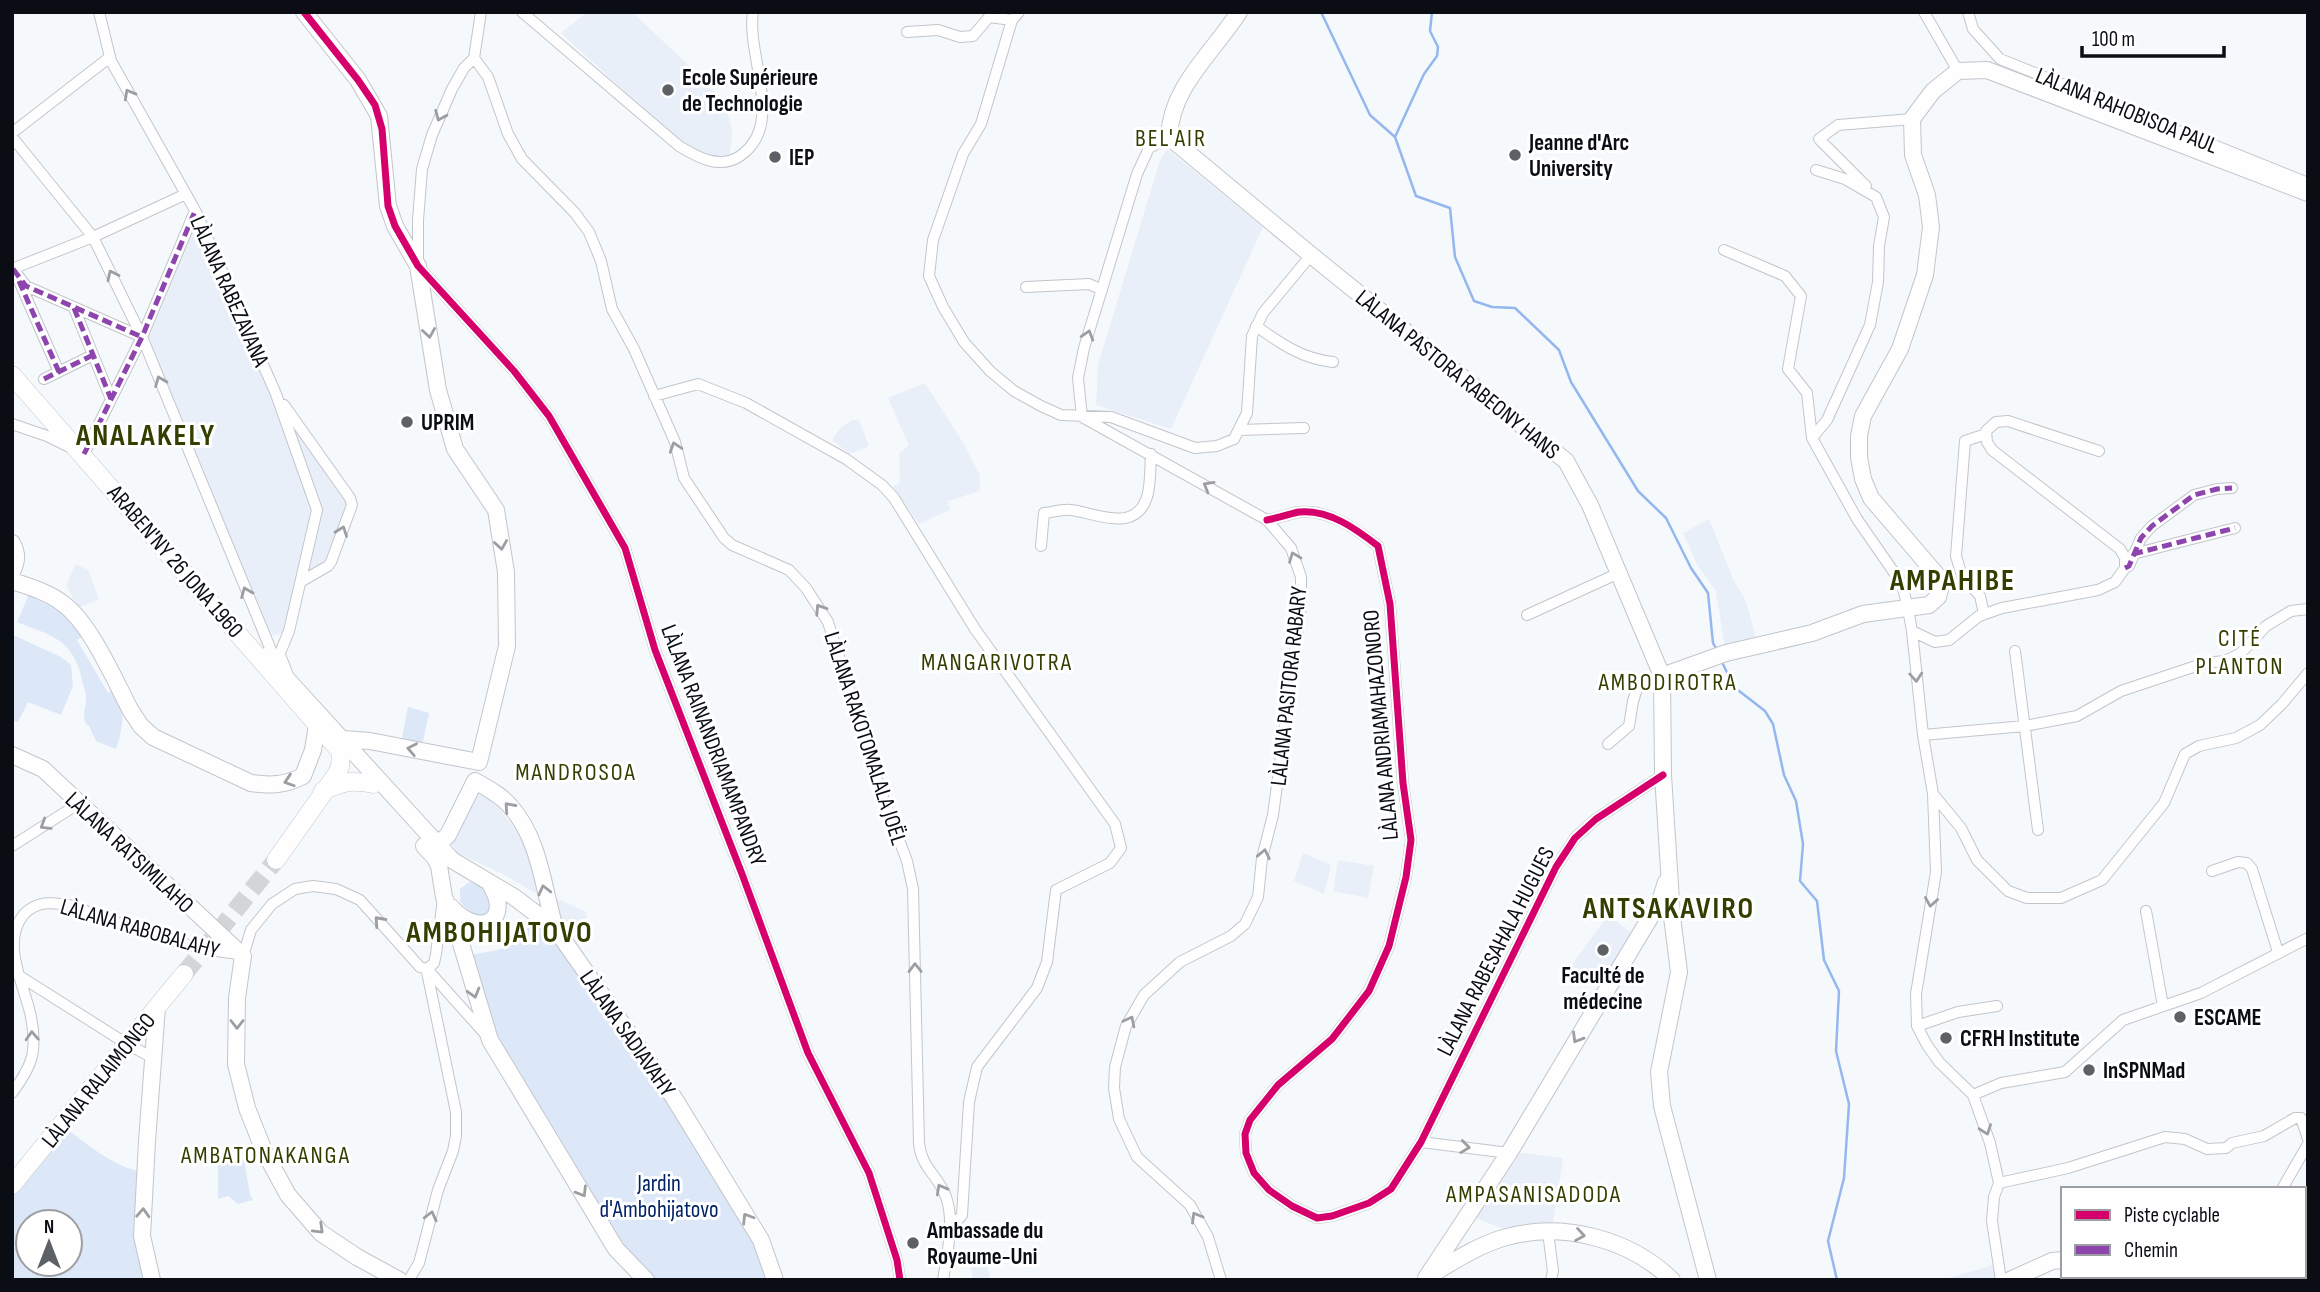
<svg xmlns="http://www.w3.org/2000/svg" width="2320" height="1292" viewBox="0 0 2320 1292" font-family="'Sofia Sans Condensed',sans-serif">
  <rect width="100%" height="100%" fill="#f6f9fc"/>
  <!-- built -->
  <path fill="#e9eff9" d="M587,12H632L699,75L726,106L732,131L730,156L721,158L704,155L672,135L561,33Z
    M1167,149L1263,227L1171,429L1096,405L1098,365L1160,160Z
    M195,211L276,394L350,498L331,562L302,581L289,632L266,637L142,337Z
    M925,383L962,441L980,475V491L948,501L950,510L919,524L893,487L900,482L899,453L909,446L888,398Z
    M852,420H859L869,446L850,454L832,440L839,429Z
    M1709,519L1733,579L1746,601L1756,638L1725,649L1716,591L1698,566L1683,533Z
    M76,564L88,570L99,599L78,608L66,585Z
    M485,794L494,802L515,829L530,857L537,894L503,874L457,853L452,844L475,796Z
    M1303,853L1331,865L1324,894L1294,881Z
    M1338,860L1374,866L1368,898L1333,891Z
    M551,896L586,912L587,925L582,936H580L576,942L565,930L555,912Z
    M1608,915L1633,934L1601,985L1571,966Z
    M1521,1153L1563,1158L1553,1223L1507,1230L1472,1217Z
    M985,1252L990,1279L973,1280L969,1253Z
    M1996,1264L1997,1280H1942Z"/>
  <!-- green -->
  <path fill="#dce7f8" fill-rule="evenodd" d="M29,594C54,603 67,615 84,635L77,640L108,693L116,689C126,710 123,727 116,749L96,741L89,726L86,724C81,711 87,709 86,697C86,690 82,683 81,676C71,637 50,636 17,622Z
    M13,635L61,657L71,665L73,686L61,715L28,702L18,722L12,721Z
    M408,707L429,713L422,746L401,743Z
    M469,882L488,889L491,913C477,918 469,914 460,901V889Z
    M526,919L555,928L720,1174L773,1280H646L616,1249L490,1040L470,955C506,948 508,954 526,919Z
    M68,1130C90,1146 110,1164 138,1171C135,1208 138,1243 145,1280H12V1193ZM28,1222H70V1264H28Z
    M218,1157L224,1158L225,1161L244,1160L250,1195L253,1200L238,1204L228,1196L218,1199Z"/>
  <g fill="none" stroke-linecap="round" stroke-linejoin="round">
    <!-- stream -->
    <path stroke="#95b7ef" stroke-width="2.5" d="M1321,12L1370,115L1395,137L1416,196L1450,208L1455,257L1474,301L1492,307L1515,308L1559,350L1571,382L1638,491L1666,518L1691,568L1708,593L1713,643L1717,650
      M1395,137L1424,74L1437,56L1438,47L1430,31L1432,12
      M1721,660L1734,687L1765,711L1773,724L1784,775L1796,801L1803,844L1800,881L1817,901L1824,960L1839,991L1836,1051L1849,1104L1844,1178L1828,1241L1837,1280"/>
    <!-- primary-tunnel -->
    <path stroke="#d3d6d9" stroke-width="18" stroke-dasharray="18 9" stroke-linecap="butt" d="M184,974L276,860"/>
    <!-- street casing -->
    <g stroke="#c2c5ca" stroke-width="12">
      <path id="street" d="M99,12L111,61L196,212L276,394L317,510L289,631L278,658
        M481,12L474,58L464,68L452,89L432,135L422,169L418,220V266L514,371L549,416L625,548L655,650L742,874L808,1053L869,1173L897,1260L900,1280
        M522,12L679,146C697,157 720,170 740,156C786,125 746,56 753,12
        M1019,12L1012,20L981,124L963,154L933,240L929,276L943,307L964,342L990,371L1014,391L1041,406L1061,415L1111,417L1195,448L1217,446L1234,439L1247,413L1252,336L1263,313L1311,255
        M1924,12L1958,71
        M1968,12L1973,29L2000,59L2308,183
        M907,32L938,30L960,37L973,36L989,17L1012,20
        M474,58L488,77L508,134L522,159L575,213L589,232L601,261L612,309L634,349L675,442L684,478L724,538L732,545L789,570L806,588L828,622L881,792L907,861L913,889L919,1143C921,1168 939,1176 946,1197C955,1222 947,1254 943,1280
        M12,133L110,57
        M12,137L93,237L142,337L273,655
        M1169,137L1149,148L1137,174L1084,348L1078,378L1082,417L1267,520L1291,548L1301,577V606L1273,815L1262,858L1258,897L1245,924L1231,936L1180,962L1144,995L1126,1026L1115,1067L1114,1088L1119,1119L1137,1157L1190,1205L1208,1237L1221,1280
        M1866,186L1819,139L1838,125L1912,119
        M1724,250L1785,276L1801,296L1788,369L1807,393L1812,438L1857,519L1902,584L1908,609L1912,631L1923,735L1933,794L1936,872L1916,994L1917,1026L1927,1045L1939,1062L1973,1095L1990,1143L1999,1183L1994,1197L1992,1221L2001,1280
        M12,269L93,237L186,194
        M13,269L26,286L142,337
        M19,281L59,372
        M1026,287L1089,284L1102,290
        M74,308L111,399
        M1256,326C1281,344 1303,359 1333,362
        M44,379L93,355
        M654,396L698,384L746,403L846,459L882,485L894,498L975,629L1115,824L1121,848L1110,863L1056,890L1047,962L1037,988L977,1067L969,1102L962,1215L949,1230
        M284,405L350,498L352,505L331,562L328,566L302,581
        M12,424L47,436L84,454L142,337L195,211
        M1239,430L1304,428
        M1812,438L1827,420L1870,325L1878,282L1879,246L1884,217L1876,197L1845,179L1816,170
        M2099,451L2008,421L1996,422L1986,431L1987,442L1992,450L2120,549L2125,558V568
        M1267,520C1278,518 1289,514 1299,512C1329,509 1356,529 1378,546L1390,604L1403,783L1411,840L1406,877L1389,946L1369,991L1332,1039L1278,1085L1250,1120L1245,1134L1246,1153L1254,1173L1269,1190L1292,1206L1317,1218L1332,1216L1369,1203L1391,1189L1421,1142L1556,867L1575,838L1596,819L1663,775
        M1041,546L1044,513C1053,512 1063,509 1071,510C1096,513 1135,534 1147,497C1151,484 1150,468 1151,454
        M2133,554L2235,528
        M1984,614L1980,596L1962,576L1956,556L1965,441L1986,434
        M1527,615L1619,573
        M1912,631L1935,642L1949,640L1979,616L2002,608L2098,590L2115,582L2125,568L2129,566L2141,538L2152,526L2194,495L2217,489L2232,488
        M2015,651L2038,830
        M1923,735L2025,726L2077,716L2121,691L2205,663L2225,661L2241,653L2266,626L2291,611L2308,609
        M1608,744L1629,726L1633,701L1638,686L1662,676
        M1933,794L1961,828L1977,860L2008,891L2027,898H2061L2102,880L2164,803L2185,754L2199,746L2236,738L2260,725L2282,704L2308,673
        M12,846L78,804
        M2212,871L2238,862L2247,863L2252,869L2278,952
        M2146,911L2163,1006
        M243,956L251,930L272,904L295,889L313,886L336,889L360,900L420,967L427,969L486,1035
        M427,969L434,963L436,954L443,899
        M18,975L127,1044L153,1058
        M1917,1026L1958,1012L1997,1006
        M12,1093C21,1081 32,1065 33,1050C34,1040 33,1027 31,1017C25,986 0,943 24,914C37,901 51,902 69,905C124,924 181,949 240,954
        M1973,1095L2001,1083L2065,1072L2123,1020L2201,993L2308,938
        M1421,1142L1509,1153
        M1999,1183L2068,1168L2165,1137L2185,1139L2207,1149L2226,1148L2232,1143L2264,1136L2295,1118H2301L2308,1139
        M2282,1189L2308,1144
        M1548,1232L1553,1271L1551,1280
        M409,1280L419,1263L438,1190L453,1151L456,1136V1112L427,972
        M2237,1280L2239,1276"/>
    </g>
    <!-- secondary casing -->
    <g stroke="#c2c5ca" stroke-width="18">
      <path id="secondary" d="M304,12L358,80L379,116L388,206L395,226L418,266L438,390L455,449L496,510L506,572L507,646L479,762L370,741L344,739
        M1239,12C1213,53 1171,86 1169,137L1311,255L1566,461L1590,505L1662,676L1663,775L1672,917L1679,972L1659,1072L1662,1106L1708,1280
        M12,543C18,554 17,561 12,572
        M12,581C31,587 51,593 66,606C92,627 115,681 131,711L141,726L153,737L251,783C271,786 285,785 303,776L313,750L317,725
        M266,663V656L269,655L278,658L286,678L452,860L514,897L555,928L674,1098L761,1240L775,1280
        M1662,676L1726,653L1812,633L1863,614L1929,605L1938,597L1942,581L1871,498L1863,479L1859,457V436L1863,416L1900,349L1925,275L1931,227L1927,195L1913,155L1912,119L1933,91L1958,71L1987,70L2308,193
        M12,755L43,769L243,956L237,998L236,1064L247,1108L264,1151L288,1195L321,1233L357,1257L399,1280
        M437,845L448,835L475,781C487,788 501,795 510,806C540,839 543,888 555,928
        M424,846L435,858L439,866L444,897L456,927L490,1040L616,1249L646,1280
        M451,907C477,938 514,922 490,884
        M2304,1272L2308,1271
        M1432,1274C1454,1261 1477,1246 1503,1238C1561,1221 1629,1238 1672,1280
        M2201,1276L2224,1280
        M1426,1278L1509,1153L1660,901L1666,882
        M152,1280L142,1236L147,1141L157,1007
        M2010,1280L2052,1261L2063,1260
        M2273,1280L2287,1276"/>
    </g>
    <!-- primary casing -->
    <g stroke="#c2c5ca" stroke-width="19">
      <path id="primary" d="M12,375L341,752L340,767L336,775L276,860
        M323,791C344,781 351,780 373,784
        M12,1185L184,974"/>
    </g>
    <!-- street -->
    <use href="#street" stroke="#fefeff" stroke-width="10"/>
    <!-- secondary -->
    <use href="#secondary" stroke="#fefeff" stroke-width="16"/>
    <!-- primary -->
    <use href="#primary" stroke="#fefeff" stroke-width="18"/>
    <!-- quiet -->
    <path stroke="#8e44ad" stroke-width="5" stroke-dasharray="10 5" stroke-linecap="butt" d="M13,269L26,286L142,337
      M19,281L59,372
      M74,308L111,399
      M44,379L93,355
      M84,454L142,337L195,211
      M2133,554L2235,528
      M2125,568L2129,566L2141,538L2152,526L2194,495L2217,489L2232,488"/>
    <!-- cycleway casing -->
    <g stroke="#fff" stroke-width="11">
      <path id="cycleway" d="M304,12L358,80L375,105L382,129L388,206L395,226L418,266L514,371L549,416L625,548L655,650L742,874L808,1053L869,1173L897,1260L900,1280
        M1267,520C1278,518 1289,514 1299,512C1329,509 1356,529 1378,546L1390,604L1403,783L1411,840L1406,877L1389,946L1369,991L1332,1039L1278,1085L1250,1120L1245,1134L1246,1153L1254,1173L1269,1190L1292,1206L1317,1218L1332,1216L1369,1203L1391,1189L1421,1142L1556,867L1575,838L1596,819L1663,775"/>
    </g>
    <!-- cycleway -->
    <use href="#cycleway" stroke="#d6006c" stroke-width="7"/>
  </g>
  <!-- one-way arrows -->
  <defs><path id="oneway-chevron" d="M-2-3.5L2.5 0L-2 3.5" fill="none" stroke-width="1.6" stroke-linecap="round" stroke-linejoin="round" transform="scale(1.75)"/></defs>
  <g stroke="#9c9ea1">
    <use href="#oneway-chevron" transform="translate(129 94) rotate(-119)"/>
    <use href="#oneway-chevron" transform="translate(440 116) rotate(113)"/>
    <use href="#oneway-chevron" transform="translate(112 275) rotate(-116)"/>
    <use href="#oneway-chevron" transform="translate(429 333) rotate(81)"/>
    <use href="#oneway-chevron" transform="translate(1088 335) rotate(-73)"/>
    <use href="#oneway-chevron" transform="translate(160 381) rotate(-112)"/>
    <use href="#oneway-chevron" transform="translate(675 447) rotate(-108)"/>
    <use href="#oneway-chevron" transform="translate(1208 486) rotate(-150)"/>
    <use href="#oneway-chevron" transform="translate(342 531) rotate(-70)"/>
    <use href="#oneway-chevron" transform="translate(501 545) rotate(81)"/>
    <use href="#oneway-chevron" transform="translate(1294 557) rotate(-111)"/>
    <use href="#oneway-chevron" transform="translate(246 592) rotate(-112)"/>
    <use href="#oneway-chevron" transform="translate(820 609) rotate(-123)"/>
    <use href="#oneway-chevron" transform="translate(1916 677) rotate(86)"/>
    <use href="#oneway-chevron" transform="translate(412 749) rotate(-169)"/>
    <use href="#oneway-chevron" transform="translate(289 781) rotate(162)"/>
    <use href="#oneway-chevron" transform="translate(509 807) rotate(-132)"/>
    <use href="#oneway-chevron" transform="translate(45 825) rotate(148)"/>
    <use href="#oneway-chevron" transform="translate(1264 854) rotate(-78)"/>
    <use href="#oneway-chevron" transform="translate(544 890) rotate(-104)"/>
    <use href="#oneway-chevron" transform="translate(1931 902) rotate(99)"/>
    <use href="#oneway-chevron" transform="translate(379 921) rotate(-132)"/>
    <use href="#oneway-chevron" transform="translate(915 968) rotate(-91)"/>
    <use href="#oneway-chevron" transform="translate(474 993) rotate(74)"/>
    <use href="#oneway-chevron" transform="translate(1130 1021) rotate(-63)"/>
    <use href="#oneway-chevron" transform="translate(237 1024) rotate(90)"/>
    <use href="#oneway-chevron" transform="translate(32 1036) rotate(-93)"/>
    <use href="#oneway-chevron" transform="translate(1577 1038) rotate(121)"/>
    <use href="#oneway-chevron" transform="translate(1986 1130) rotate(70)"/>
    <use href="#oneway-chevron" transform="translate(1465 1147) rotate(7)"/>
    <use href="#oneway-chevron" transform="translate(941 1189) rotate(-119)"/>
    <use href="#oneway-chevron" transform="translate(582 1192) rotate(59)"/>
    <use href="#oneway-chevron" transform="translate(143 1213) rotate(-87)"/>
    <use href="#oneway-chevron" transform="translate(431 1216) rotate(-76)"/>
    <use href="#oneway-chevron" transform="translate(1196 1217) rotate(-120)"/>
    <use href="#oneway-chevron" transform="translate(747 1218) rotate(-122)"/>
    <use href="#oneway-chevron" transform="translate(319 1229) rotate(44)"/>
    <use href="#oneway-chevron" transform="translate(1580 1235) rotate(9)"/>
  </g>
  <!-- markers -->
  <g fill="#5d6065" stroke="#fff" stroke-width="2.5">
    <circle cx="668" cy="90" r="7"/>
    <circle cx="1515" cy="155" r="7"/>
    <circle cx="775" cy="157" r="7"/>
    <circle cx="407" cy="422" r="7"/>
    <circle cx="1603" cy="950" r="7"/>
    <circle cx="2180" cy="1017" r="7"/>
    <circle cx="1946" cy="1038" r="7"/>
    <circle cx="2089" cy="1070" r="7"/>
    <circle cx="913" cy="1243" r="7"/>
  </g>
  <g text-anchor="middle" stroke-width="6" stroke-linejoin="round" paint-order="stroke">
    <!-- poi labels -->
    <g font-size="23" font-weight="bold" fill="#0a0d13" stroke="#fff" text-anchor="start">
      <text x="682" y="85">Ecole Supérieure<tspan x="682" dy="26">de Technologie</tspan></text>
      <text x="1529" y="150">Jeanne d'Arc<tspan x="1529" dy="26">University</tspan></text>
      <text x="789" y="165">IEP</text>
      <text x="421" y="430">UPRIM</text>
      <text x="1603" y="983" text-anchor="middle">Faculté de<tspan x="1603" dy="26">médecine</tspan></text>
      <text x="2194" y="1025">ESCAME</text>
      <text x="1960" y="1046">CFRH Institute</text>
      <text x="2103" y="1078">InSPNMad</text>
      <text x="927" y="1238">Ambassade du<tspan x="927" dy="26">Royaume-Uni</tspan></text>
    </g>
    <!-- street labels -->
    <g font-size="23" fill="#0a0d13" stroke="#fff">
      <text transform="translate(2127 110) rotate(22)" y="8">LÀLANA RAHOBISOA PAUL</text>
      <text transform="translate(230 291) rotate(66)" y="8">LÀLANA RABEZAVANA</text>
      <text transform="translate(1458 374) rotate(39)" y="8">LÀLANA PASTORA RABEONY HANS</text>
      <text transform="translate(176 561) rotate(49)" y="8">ARABEN'NY 26 JONA 1960</text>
      <text transform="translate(1288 686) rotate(-84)" y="8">LÀLANA PASITORA RABARY</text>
      <text transform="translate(1380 725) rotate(-95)" y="8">LÀLANA ANDRIAMAHAZONORO</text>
      <text transform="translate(866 738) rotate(72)" y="8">LÀLANA RAKOTOMALALA JOËL</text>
      <text transform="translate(714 745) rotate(69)" y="8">LÀLANA RAINANDRIAMAMPANDRY</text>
      <text transform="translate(130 852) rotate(43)" y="8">LÀLANA RATSIMILAHO</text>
      <text transform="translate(140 928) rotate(16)" y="8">LÀLANA RABOBALAHY</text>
      <text transform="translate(1495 951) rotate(-63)" y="8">LÀLANA RABESAHALA HUGUES</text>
      <text transform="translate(628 1033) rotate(55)" y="8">LÀLANA SADIAVAHY</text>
      <text transform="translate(98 1080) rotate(-51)" y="8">LÀLANA RALAIMONGO</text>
    </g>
    <!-- park labels -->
    <g font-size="23" fill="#026" stroke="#fff">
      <text x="659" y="1191">Jardin<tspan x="659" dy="26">d'Ambohijatovo</tspan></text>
    </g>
    <!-- neighbourhood labels -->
    <g font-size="24" letter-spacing="2" fill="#343e01" stroke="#fff">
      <text x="1171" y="146">BEL'AIR</text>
      <text x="2240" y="646">CITÉ<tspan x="2240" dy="28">PLANTON</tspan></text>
      <text x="997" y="670">MANGARIVOTRA</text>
      <text x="1668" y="690">AMBODIROTRA</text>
      <text x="576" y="780">MANDROSOA</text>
      <text x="266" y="1163">AMBATONAKANGA</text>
      <text x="1534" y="1202">AMPASANISADODA</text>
    </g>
    <!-- district labels -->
    <g font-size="30" font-weight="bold" letter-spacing="2" fill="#343e01" stroke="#fff">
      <text x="146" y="445">ANALAKELY</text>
      <text x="1953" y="590">AMPAHIBE</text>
      <text x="1669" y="918">ANTSAKAVIRO</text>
      <text x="500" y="942">AMBOHIJATOVO</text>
    </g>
  </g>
  <!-- border -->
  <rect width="2320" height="1292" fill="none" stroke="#0a0d13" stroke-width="28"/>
  <!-- legend -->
  <rect x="2061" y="1187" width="245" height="91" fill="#ffffff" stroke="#9d9ea1" stroke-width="2"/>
  <rect x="2075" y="1210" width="35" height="10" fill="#d6006c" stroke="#9d9ea1" stroke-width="2"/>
  <text x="2124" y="1222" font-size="21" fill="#0a0d13">Piste cyclable</text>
  <rect x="2075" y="1245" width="35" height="10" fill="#8e44ad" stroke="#9d9ea1" stroke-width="2"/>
  <text x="2124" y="1257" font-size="21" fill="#0a0d13">Chemin</text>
  <!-- north arrow -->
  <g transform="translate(49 1243)"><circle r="33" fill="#ffffff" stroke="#9d9ea1" stroke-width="2"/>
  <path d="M0-5L12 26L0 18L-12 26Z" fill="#5d6065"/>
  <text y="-10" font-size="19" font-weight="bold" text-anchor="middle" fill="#0a0d13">N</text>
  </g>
  <!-- scale -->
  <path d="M2082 46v10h142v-10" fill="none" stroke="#0a0d13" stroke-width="3.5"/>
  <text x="2092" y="46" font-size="21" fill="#0a0d13" stroke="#ffffff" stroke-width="5" paint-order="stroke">100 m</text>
</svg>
